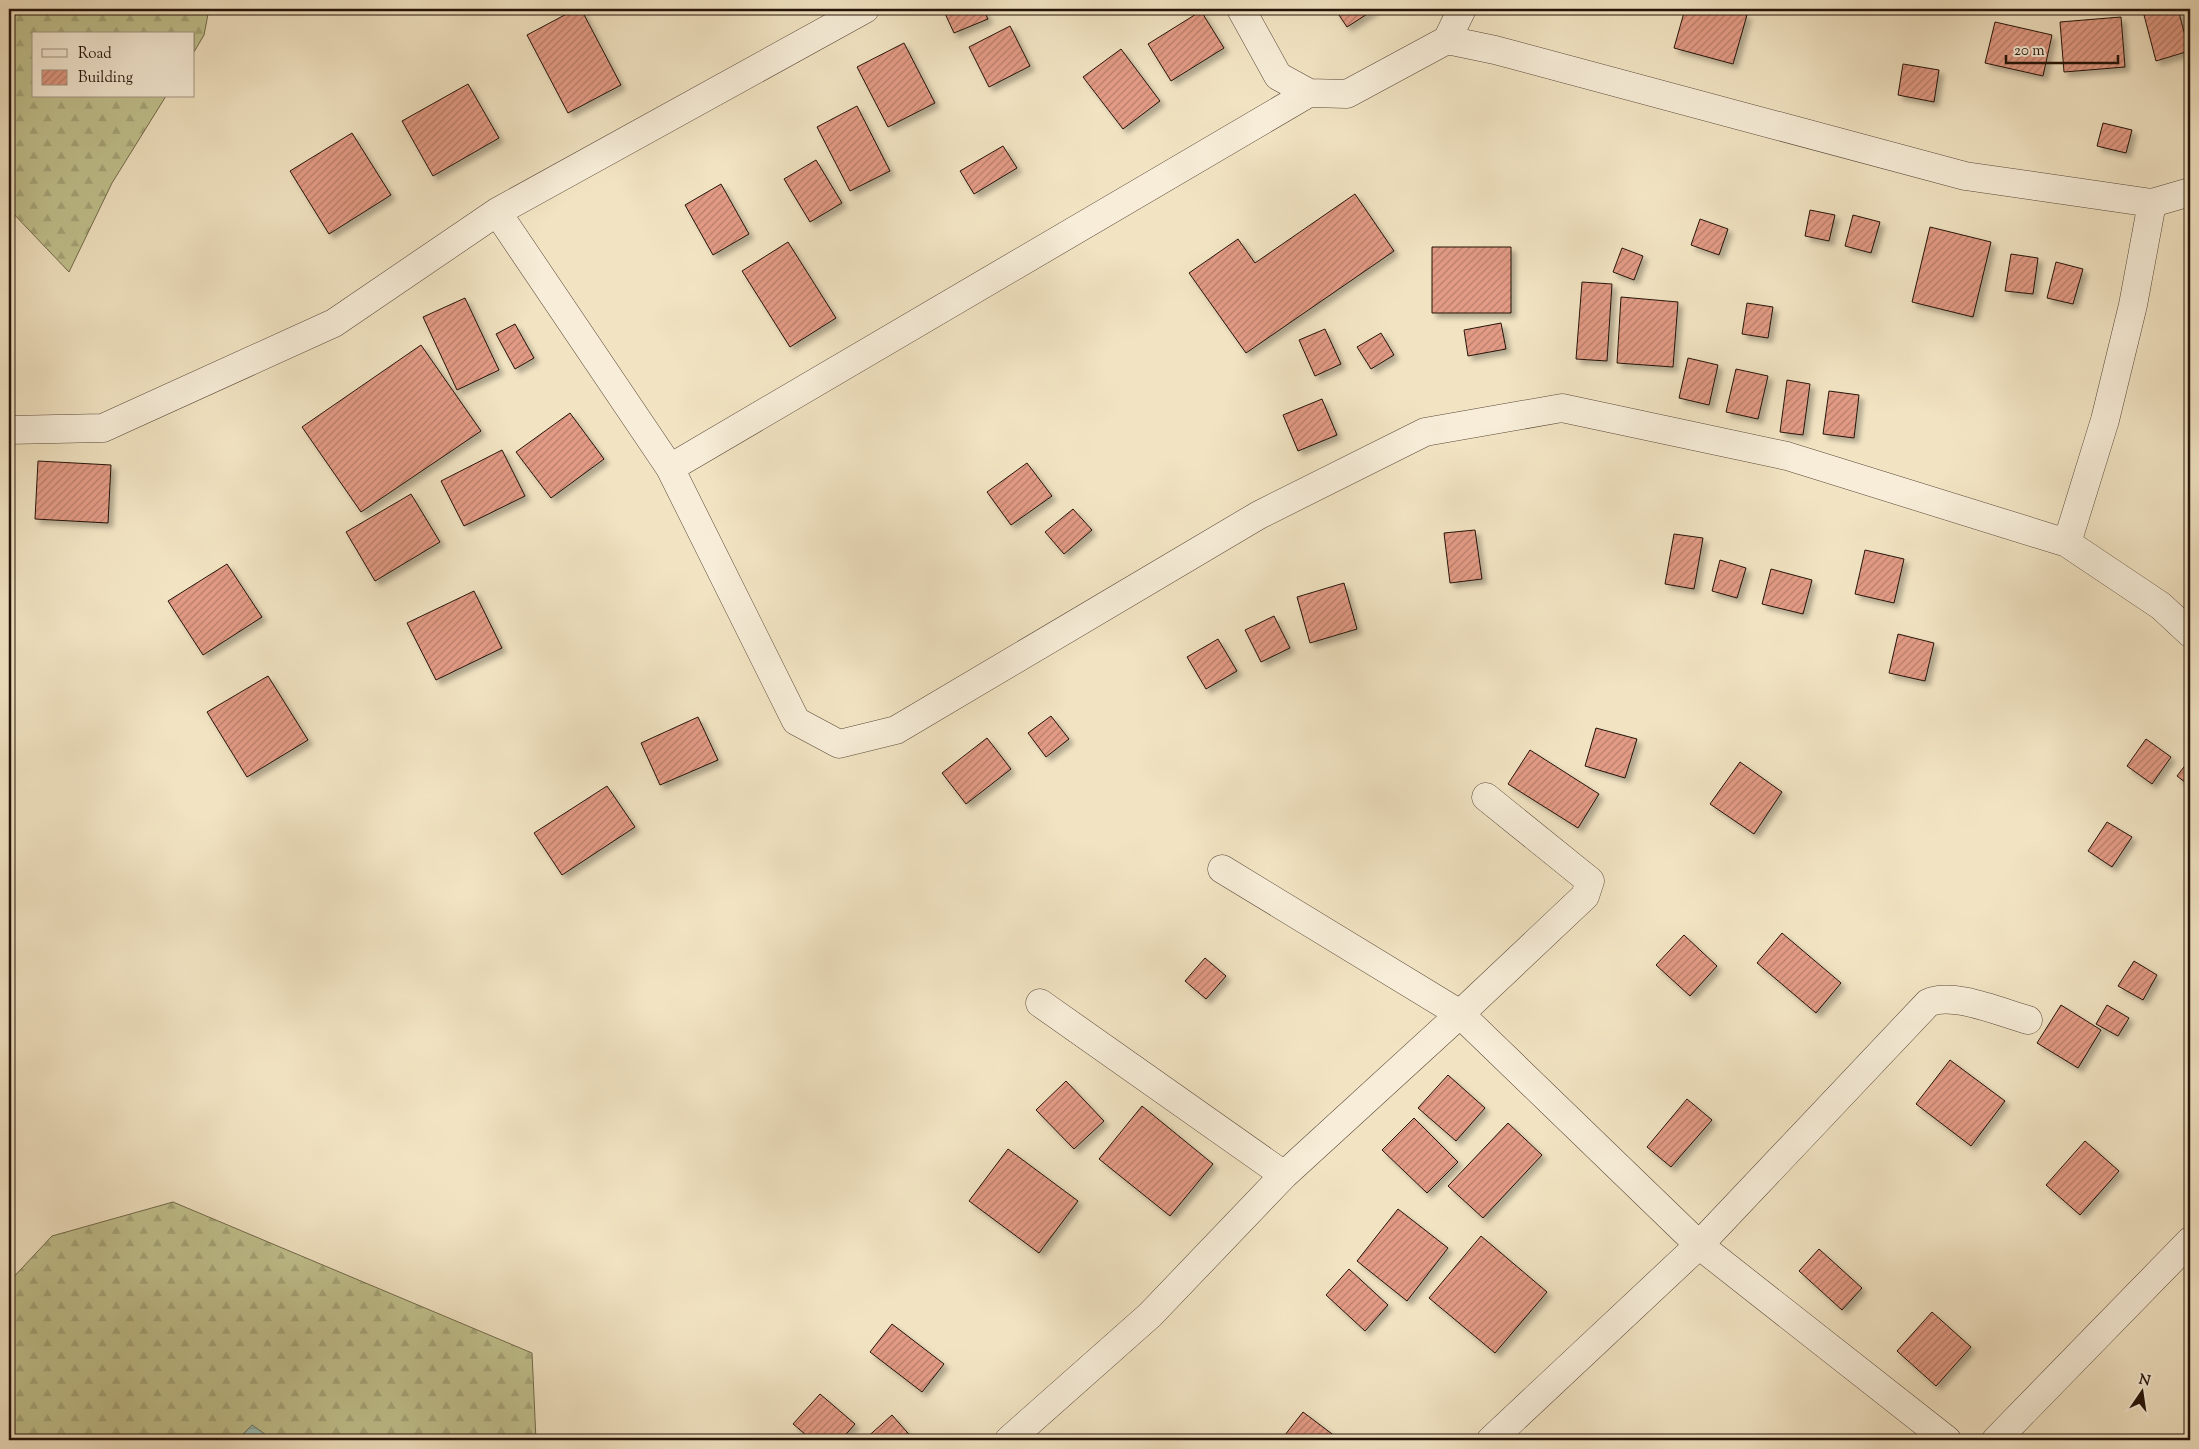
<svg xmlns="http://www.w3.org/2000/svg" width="2199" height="1449" viewBox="0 0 2199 1449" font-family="'Sorts Mill Goudy',serif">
  <defs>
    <pattern id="forest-firs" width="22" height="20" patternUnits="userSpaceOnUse" patternTransform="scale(1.25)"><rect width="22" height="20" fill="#c1c28f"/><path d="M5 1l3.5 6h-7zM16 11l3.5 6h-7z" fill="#a6a67a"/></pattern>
    <pattern id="water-rules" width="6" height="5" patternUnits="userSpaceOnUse" patternTransform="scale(1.25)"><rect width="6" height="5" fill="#9bbfb3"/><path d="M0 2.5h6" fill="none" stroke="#85a399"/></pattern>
    <pattern id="building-hatch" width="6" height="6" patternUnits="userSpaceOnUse" patternTransform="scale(1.25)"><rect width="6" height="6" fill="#e39b85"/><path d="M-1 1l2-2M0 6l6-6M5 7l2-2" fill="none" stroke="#b87d6b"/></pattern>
    <filter id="shadow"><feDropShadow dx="4.5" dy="4.5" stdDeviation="2.5" flood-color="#0004"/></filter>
  </defs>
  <rect width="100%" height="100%" fill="#f2e4c3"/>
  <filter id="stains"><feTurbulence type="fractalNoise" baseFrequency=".004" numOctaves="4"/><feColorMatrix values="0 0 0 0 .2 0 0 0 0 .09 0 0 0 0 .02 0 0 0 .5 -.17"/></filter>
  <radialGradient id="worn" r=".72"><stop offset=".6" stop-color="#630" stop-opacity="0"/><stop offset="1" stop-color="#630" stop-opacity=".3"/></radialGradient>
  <!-- forest -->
  <path fill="url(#forest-firs)" stroke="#726a4c" d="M9,9H209L204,35L194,52V34H34V96H166L112,183L69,272L9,209Z
    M173,1202L532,1353L536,1440H273L252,1425L237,1440H9V1282L52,1236Z"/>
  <!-- water -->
  <path fill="url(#water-rules)" stroke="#6b7a6f" d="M252,1425L273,1440H238Z"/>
  <!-- building -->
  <path fill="url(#building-hatch)" stroke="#241309" filter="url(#shadow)" d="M576,9H581L621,85L568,113L527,35Z
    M943,9H983L988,19L954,33Z
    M1335,9H1375L1347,27Z
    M1685,9H1724L1747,15L1733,64L1674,48Z
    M2167,9H2178L2189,51L2156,61L2144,15Z
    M1201,11L1224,48L1171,81L1148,44Z
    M2121,17L2125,67L2064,72L2060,22Z
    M1995,22L2052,35L2043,76L1985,63Z
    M1010,26L1030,66L989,87L969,47Z
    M904,43L935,103L888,127L857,67Z
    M1121,49L1160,101L1123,129L1083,77Z
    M1903,64L1939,70L1934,102L1898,95Z
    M468,84L499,138L433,176L402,121Z
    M857,106L890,171L850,191L817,127Z
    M2103,123L2132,130L2126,153L2097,146Z
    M352,133L391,195L329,234L290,171Z
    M1003,146L1017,168L974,194L960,171Z
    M816,160L842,203L810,222L784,179Z
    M721,184L749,234L713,255L685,205Z
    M1355,194L1394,251L1246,353L1189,273L1238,239L1255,263Z
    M1810,210L1835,215L1829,241L1805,236Z
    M1853,215L1880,222L1871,253L1845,246Z
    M1700,219L1728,229L1719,255L1691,245Z
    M1930,227L1991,242L1973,317L1912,302Z
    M788,242L836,318L790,347L742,271Z
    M1432,247H1511V313H1432Z
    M1622,248L1643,256L1634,280L1613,272Z
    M2011,254L2038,258L2033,294L2005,291Z
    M2056,262L2083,269L2073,304L2047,298Z
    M1582,282L1612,284L1607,361L1576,359Z
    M1621,297L1678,302L1673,367L1617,363Z
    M465,298L499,370L457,390L423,317Z
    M1747,303L1773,307L1768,338L1742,334Z
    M1501,323L1506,349L1468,356L1464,330Z
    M515,324L534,358L515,369L496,334Z
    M1325,329L1341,364L1315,376L1299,340Z
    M1381,333L1394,355L1371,369L1357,347Z
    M421,345L481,431L361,512L302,427Z
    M1688,358L1718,365L1709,405L1679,398Z
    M1736,369L1768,376L1758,419L1726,412Z
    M1787,380L1810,384L1803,435L1780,432Z
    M1829,391L1859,395L1854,438L1823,434Z
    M1322,399L1337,435L1298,451L1283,415Z
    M570,413L604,459L551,498L516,452Z
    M502,450L525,496L464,526L441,481Z
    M38,461L111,465L108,523L35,519Z
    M1027,463L1052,496L1011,525L987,492Z
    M411,494L440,542L375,581L346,532Z
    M1073,509L1092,530L1064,554L1045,532Z
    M1475,530L1482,579L1450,583L1444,533Z
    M1674,534L1703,538L1694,589L1665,584Z
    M1865,550L1904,559L1894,603L1855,594Z
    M1720,560L1746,568L1737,598L1712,591Z
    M227,564L262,617L203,655L168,601Z
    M1771,569L1812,580L1803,614L1762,604Z
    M1344,583L1357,629L1310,643L1297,597Z
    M474,591L502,648L436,680L407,623Z
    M1274,616L1290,648L1261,662L1245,630Z
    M1898,634L1934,643L1925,681L1889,673Z
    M1218,639L1237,671L1206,689L1187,657Z
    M268,676L308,740L247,777L207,712Z
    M1051,716L1069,739L1046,757L1028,733Z
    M698,717L718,760L660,785L641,743Z
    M1596,728L1637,739L1625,778L1585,766Z
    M987,738L1011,769L966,804L942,773Z
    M2146,739L2171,757L2152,784L2127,766Z
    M1530,750L1599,794L1578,828L1508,784Z
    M2190,759V786L2177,776Z
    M1740,762L1782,792L1754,834L1710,804Z
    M607,786L635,827L562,875L534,833Z
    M2107,822L2132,837L2112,867L2088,851Z
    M1782,933L1841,983L1816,1013L1757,963Z
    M1684,935L1717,966L1690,996L1656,965Z
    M1205,958L1226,976L1206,999L1185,981Z
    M2134,961L2157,975L2143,1000L2118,986Z
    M2061,1005L2101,1030L2078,1068L2037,1043Z
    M2107,1005L2129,1018L2118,1036L2096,1024Z
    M1950,1060L2005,1101L1971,1146L1916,1104Z
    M1448,1075L1485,1108L1456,1141L1418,1108Z
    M1066,1081L1104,1121L1074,1149L1036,1110Z
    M1687,1099L1712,1120L1671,1167L1647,1147Z
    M1142,1106L1213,1164L1170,1216L1099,1159Z
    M1414,1118L1458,1162L1427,1193L1382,1150Z
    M1508,1123L1542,1155L1483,1218L1448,1186Z
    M2085,1141L2119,1171L2080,1215L2046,1185Z
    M1008,1149L1078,1201L1039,1253L969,1201Z
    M1398,1209L1448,1248L1407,1301L1357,1261Z
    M1481,1236L1547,1292L1495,1353L1429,1298Z
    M1819,1249L1862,1288L1842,1310L1799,1271Z
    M1349,1269L1388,1305L1365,1331L1326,1295Z
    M1932,1312L1971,1347L1936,1386L1897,1351Z
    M892,1324L944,1364L922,1392L870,1352Z
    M820,1394L855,1424L841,1440H812L793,1424Z
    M1303,1412L1340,1440H1281Z
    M892,1415L914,1440H864Z"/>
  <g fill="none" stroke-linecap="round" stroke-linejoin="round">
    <!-- street casing -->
    <g stroke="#584738" stroke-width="29">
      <path id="street" d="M1241,9L1278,76L1309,93L1347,94L1447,40L1495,50L1965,176L2152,203L2190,192
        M1447,40L1462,9
        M497,212L670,468L796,721L839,744L896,730L1259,515L1425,432L1562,408L1787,456L2067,543L2161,606L2190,633
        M9,430L103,428L334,323L497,212L865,9
        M670,468L1309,93
        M2067,543L2105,420L2133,305L2152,203
        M1222,869L1460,1014L1699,1245L1947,1440
        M1040,1003L1284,1175
        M1009,1440L1150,1315L1284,1175L1460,1014L1585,896L1590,881L1486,797
        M1491,1440L1699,1245L1928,1003C1952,991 2002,1013 2028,1020
        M1996,1440L2190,1241"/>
    </g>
    <!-- street -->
    <use href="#street" stroke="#f7edd8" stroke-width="28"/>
  </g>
  <!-- margin -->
  <rect width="2199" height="1449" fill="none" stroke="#f2e4c3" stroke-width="30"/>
  <rect x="10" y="10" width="2179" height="1429" fill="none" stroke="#241309" stroke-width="2.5"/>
  <rect x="15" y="15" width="2169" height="1419" fill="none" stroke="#241309"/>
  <!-- legend -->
  <rect x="32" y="32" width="162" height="65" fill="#f7edd8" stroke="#a39685"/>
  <rect x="42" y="49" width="25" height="8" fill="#f7edd8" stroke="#a39685"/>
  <text x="78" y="58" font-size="15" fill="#241309">Road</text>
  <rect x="42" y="70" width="25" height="15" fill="url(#building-hatch)" stroke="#a39685"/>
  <text x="78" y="82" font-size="15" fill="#241309">Building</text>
  <!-- north arrow -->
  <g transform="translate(2142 1392) rotate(13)" stroke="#f7edd8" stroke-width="4" paint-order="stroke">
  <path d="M0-4L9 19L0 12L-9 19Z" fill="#241309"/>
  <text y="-8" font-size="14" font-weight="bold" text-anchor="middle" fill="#241309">N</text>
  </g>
  <!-- scale -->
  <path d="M2006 55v8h112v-8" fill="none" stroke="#241309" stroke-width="2.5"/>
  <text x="2014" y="55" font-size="15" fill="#241309" stroke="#f7edd8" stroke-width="4" paint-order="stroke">20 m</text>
  <rect width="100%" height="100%" filter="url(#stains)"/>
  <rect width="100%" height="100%" fill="url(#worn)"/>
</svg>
